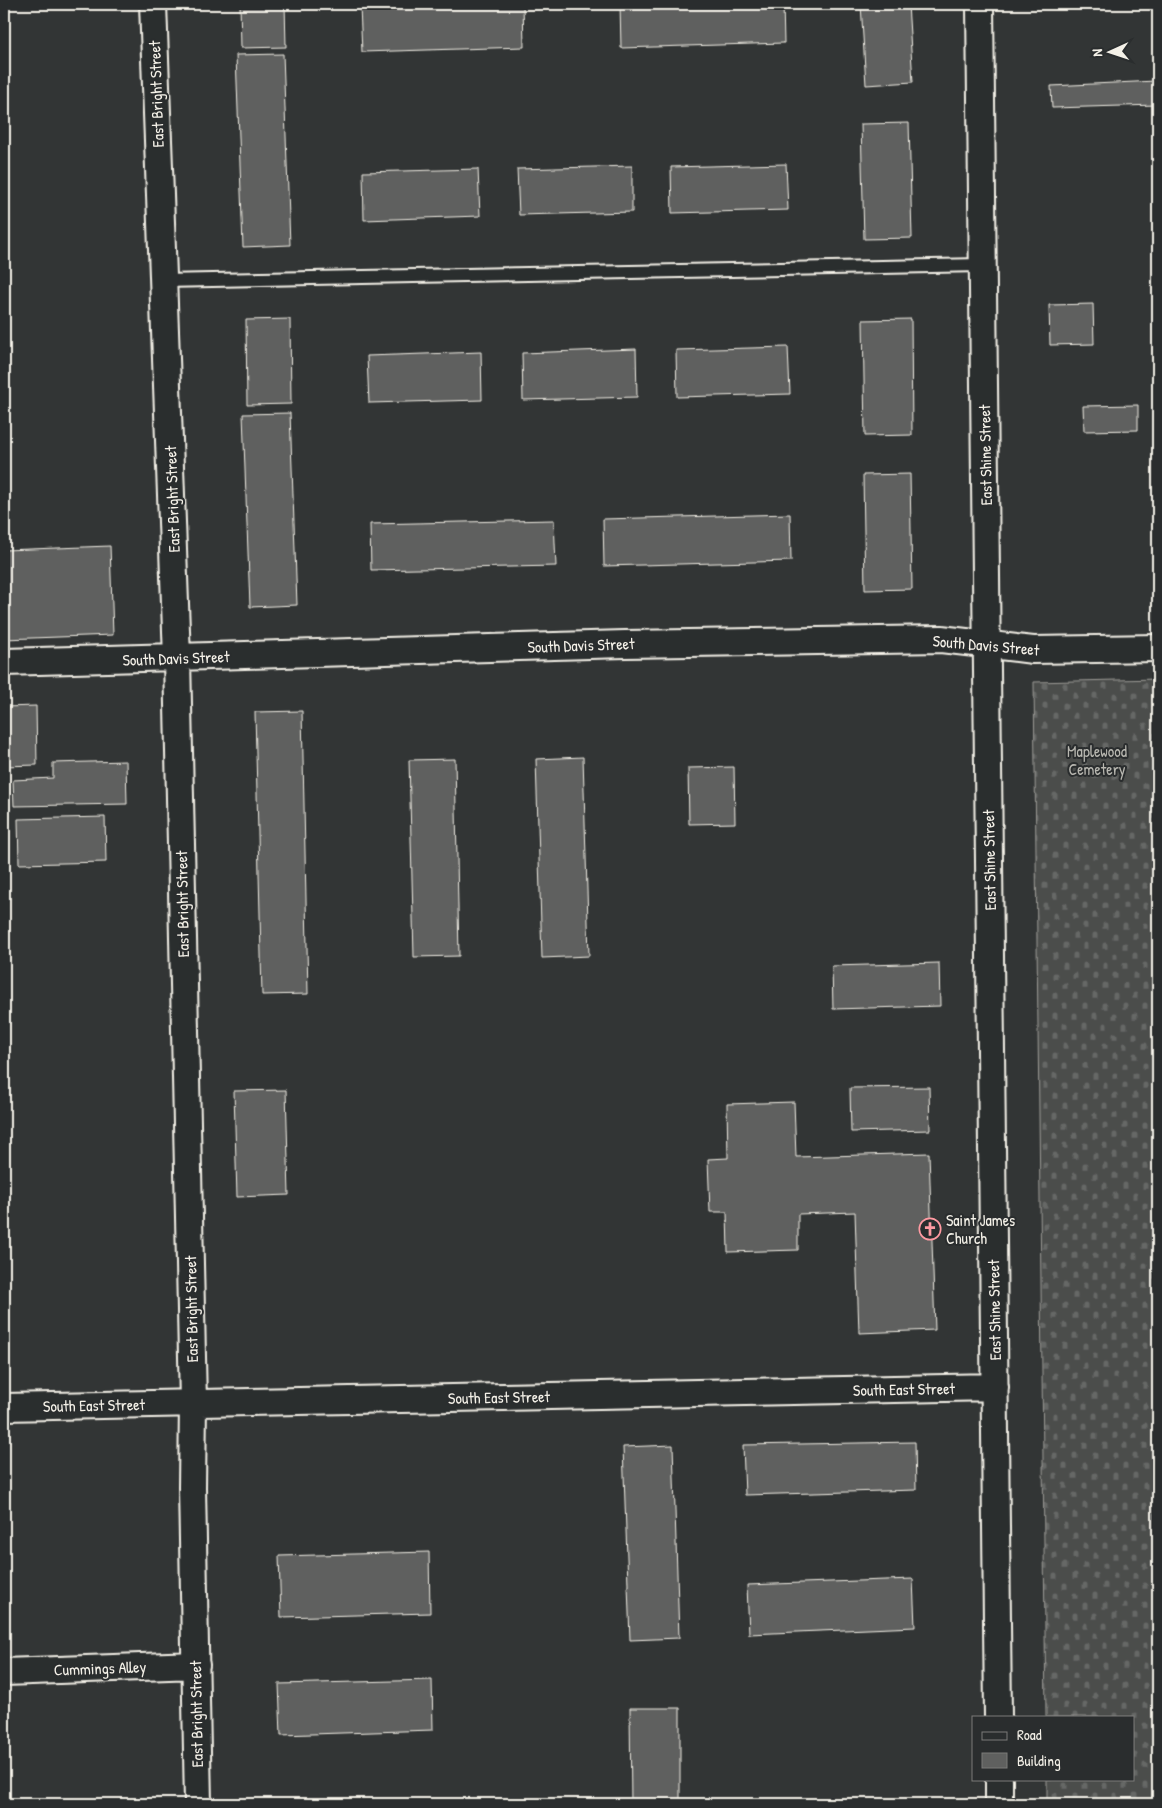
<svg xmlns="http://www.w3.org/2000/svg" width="1162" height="1808" viewBox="0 0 1162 1808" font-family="'Patrick Hand',sans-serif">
  <defs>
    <pattern id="cemetery-stones" width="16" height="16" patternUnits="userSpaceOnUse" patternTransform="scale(1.25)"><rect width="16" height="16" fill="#4b4d4c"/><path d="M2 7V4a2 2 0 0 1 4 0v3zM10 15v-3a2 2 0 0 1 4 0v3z" fill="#666766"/></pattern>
  </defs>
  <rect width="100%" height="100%" fill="#323535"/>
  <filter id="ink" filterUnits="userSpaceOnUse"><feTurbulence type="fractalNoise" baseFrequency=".02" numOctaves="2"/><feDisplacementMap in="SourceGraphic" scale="10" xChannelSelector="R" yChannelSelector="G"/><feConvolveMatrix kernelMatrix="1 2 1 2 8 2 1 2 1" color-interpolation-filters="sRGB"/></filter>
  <g filter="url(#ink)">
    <!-- cemetery -->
    <path fill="url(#cemetery-stones)" stroke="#a09f9a" d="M1158,679V1804H1047V1779H1133V1717H1046L1034,682Z"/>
    <!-- building -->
    <path fill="#5f605f" stroke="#f4f1e8" d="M240,4H285L286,47L241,48Z
      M437,4H523L524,47L362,52L360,6Z
      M620,4H783L784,43L621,48Z
      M861,4H908L913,82L866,85Z
      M283,54L290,245L243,247L236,55Z
      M1156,81L1157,105L1052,108L1051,86Z
      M909,123L912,238L864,239L861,124Z
      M786,164L788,210L672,213L671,167Z
      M632,166V212L519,215L517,169Z
      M478,169L480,216L364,220L363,172Z
      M1093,304L1094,344L1050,345L1049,305Z
      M290,319L291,404L247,405L246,320Z
      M911,319L912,435L865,436L863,320Z
      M788,347L790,394L677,397L676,350Z
      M636,349L637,397L523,400L522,353Z
      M481,352L482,400L369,403L367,356Z
      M1138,405V430L1084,431L1083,406Z
      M290,413L297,605L250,607L243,414Z
      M910,474L912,589L865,590L863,475Z
      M790,514L791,561L604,566L603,519Z
      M554,520L556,566L371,570L370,524Z
      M110,546L113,635L4,639V550Z
      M36,706L37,765L4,766V707Z
      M302,711L308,994L262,995L255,712Z
      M583,757L589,956L542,958L536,759Z
      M455,759L459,956L414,957L409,760Z
      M126,761L127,804L14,806L13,780L53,778V763Z
      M734,767L735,823L689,824L688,768Z
      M105,817L106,862L19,864L18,819Z
      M939,963L940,1006L833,1009L832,966Z
      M929,1087L930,1130L851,1132L850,1088Z
      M286,1090L289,1195L237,1197L234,1091Z
      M794,1102L796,1157L929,1153L935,1330L859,1333L855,1212L798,1214V1250L728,1252L727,1212H710L708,1159L728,1158L727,1104Z
      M915,1442L916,1490L745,1495L743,1445Z
      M673,1445L679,1638L630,1640L623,1447Z
      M429,1552L430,1613L281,1617L279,1556Z
      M913,1579L915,1627L749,1634L747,1585Z
      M432,1680L433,1730L281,1735L279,1684Z
      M630,1708H680V1804H631Z"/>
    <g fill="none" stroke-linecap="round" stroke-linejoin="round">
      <!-- lane casing -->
      <g stroke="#f4f1e8" stroke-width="16">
        <path id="lane" d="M163,281L982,265"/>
      </g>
      <!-- street casing -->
      <g stroke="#f4f1e8" stroke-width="30">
        <path id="street" d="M153,4L177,658L193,1403L192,1487L198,1804
          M980,4L998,1717
          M4,662L625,644L941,639L1033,650L1158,648
          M4,1407L995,1387
          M4,1672L196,1665
          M999,1779V1804"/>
      </g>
      <!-- lane -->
      <use href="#lane" stroke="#2a2d2e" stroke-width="12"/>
      <!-- street -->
      <use href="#street" stroke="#2a2d2e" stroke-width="26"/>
    </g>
  </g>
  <!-- icons -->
  <defs>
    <g id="church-ring" transform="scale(1.125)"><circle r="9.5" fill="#2a2d2e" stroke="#ff9aa2" stroke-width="1.5"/><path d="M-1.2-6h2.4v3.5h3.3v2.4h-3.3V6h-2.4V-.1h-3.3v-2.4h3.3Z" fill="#ff9aa2"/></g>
  </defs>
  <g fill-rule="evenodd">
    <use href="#church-ring" x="930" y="1229"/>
  </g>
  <g text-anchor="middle" stroke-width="4" stroke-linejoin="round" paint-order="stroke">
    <!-- street labels -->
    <g font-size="16" fill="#f4f1e8" stroke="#2a2d2e">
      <text transform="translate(156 94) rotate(-92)" y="6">East Bright Street</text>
      <text transform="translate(985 455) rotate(-91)" y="6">East Shine Street</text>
      <text transform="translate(172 499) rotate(-92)" y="6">East Bright Street</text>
      <text transform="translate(581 645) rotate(-2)" y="6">South Davis Street</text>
      <text transform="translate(986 645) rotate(5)" y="6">South Davis Street</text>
      <text transform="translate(176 658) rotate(-2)" y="6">South Davis Street</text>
      <text transform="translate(989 860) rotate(-91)" y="6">East Shine Street</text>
      <text transform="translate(182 904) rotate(-91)" y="6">East Bright Street</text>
      <text transform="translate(191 1309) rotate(-91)" y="6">East Bright Street</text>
      <text transform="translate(994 1310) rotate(-91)" y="6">East Shine Street</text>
      <text transform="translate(904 1389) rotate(-1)" y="6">South East Street</text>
      <text transform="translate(499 1397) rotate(-1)" y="6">South East Street</text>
      <text transform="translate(94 1405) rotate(-1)" y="6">South East Street</text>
      <text transform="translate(100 1668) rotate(-2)" y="6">Cummings Alley</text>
      <text transform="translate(196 1714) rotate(-91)" y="6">East Bright Street</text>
    </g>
    <!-- park labels -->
    <g font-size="16" fill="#b9b8b1" stroke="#2a2d2e">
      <text x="1097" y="757">Maplewood<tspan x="1097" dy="18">Cemetery</tspan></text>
    </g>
    <!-- poi labels -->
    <g font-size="16" fill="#f4f1e8" stroke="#2a2d2e" text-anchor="start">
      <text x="946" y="1226">Saint James<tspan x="946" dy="18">Church</tspan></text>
    </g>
  </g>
  <!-- margin -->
  <rect width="1162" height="1808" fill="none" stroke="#2a2d2e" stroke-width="20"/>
  <rect x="10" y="10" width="1142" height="1788" fill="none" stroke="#f4f1e8" stroke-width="2" filter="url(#ink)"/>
  <!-- legend -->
  <rect x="972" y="1716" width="162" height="65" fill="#2a2d2e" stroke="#7b7b78"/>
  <rect x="982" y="1732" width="25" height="8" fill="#2a2d2e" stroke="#7b7b78"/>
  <text x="1017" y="1740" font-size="15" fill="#f4f1e8">Road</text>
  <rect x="982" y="1753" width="25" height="15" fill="#5f605f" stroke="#7b7b78"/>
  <text x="1017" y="1766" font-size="15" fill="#f4f1e8">Building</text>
  <!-- north arrow -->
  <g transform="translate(1110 52) rotate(267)" stroke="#2a2d2e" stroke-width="4" paint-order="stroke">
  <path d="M0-4L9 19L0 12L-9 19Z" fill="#f4f1e8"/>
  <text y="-8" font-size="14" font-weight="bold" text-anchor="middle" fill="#f4f1e8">N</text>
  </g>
</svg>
